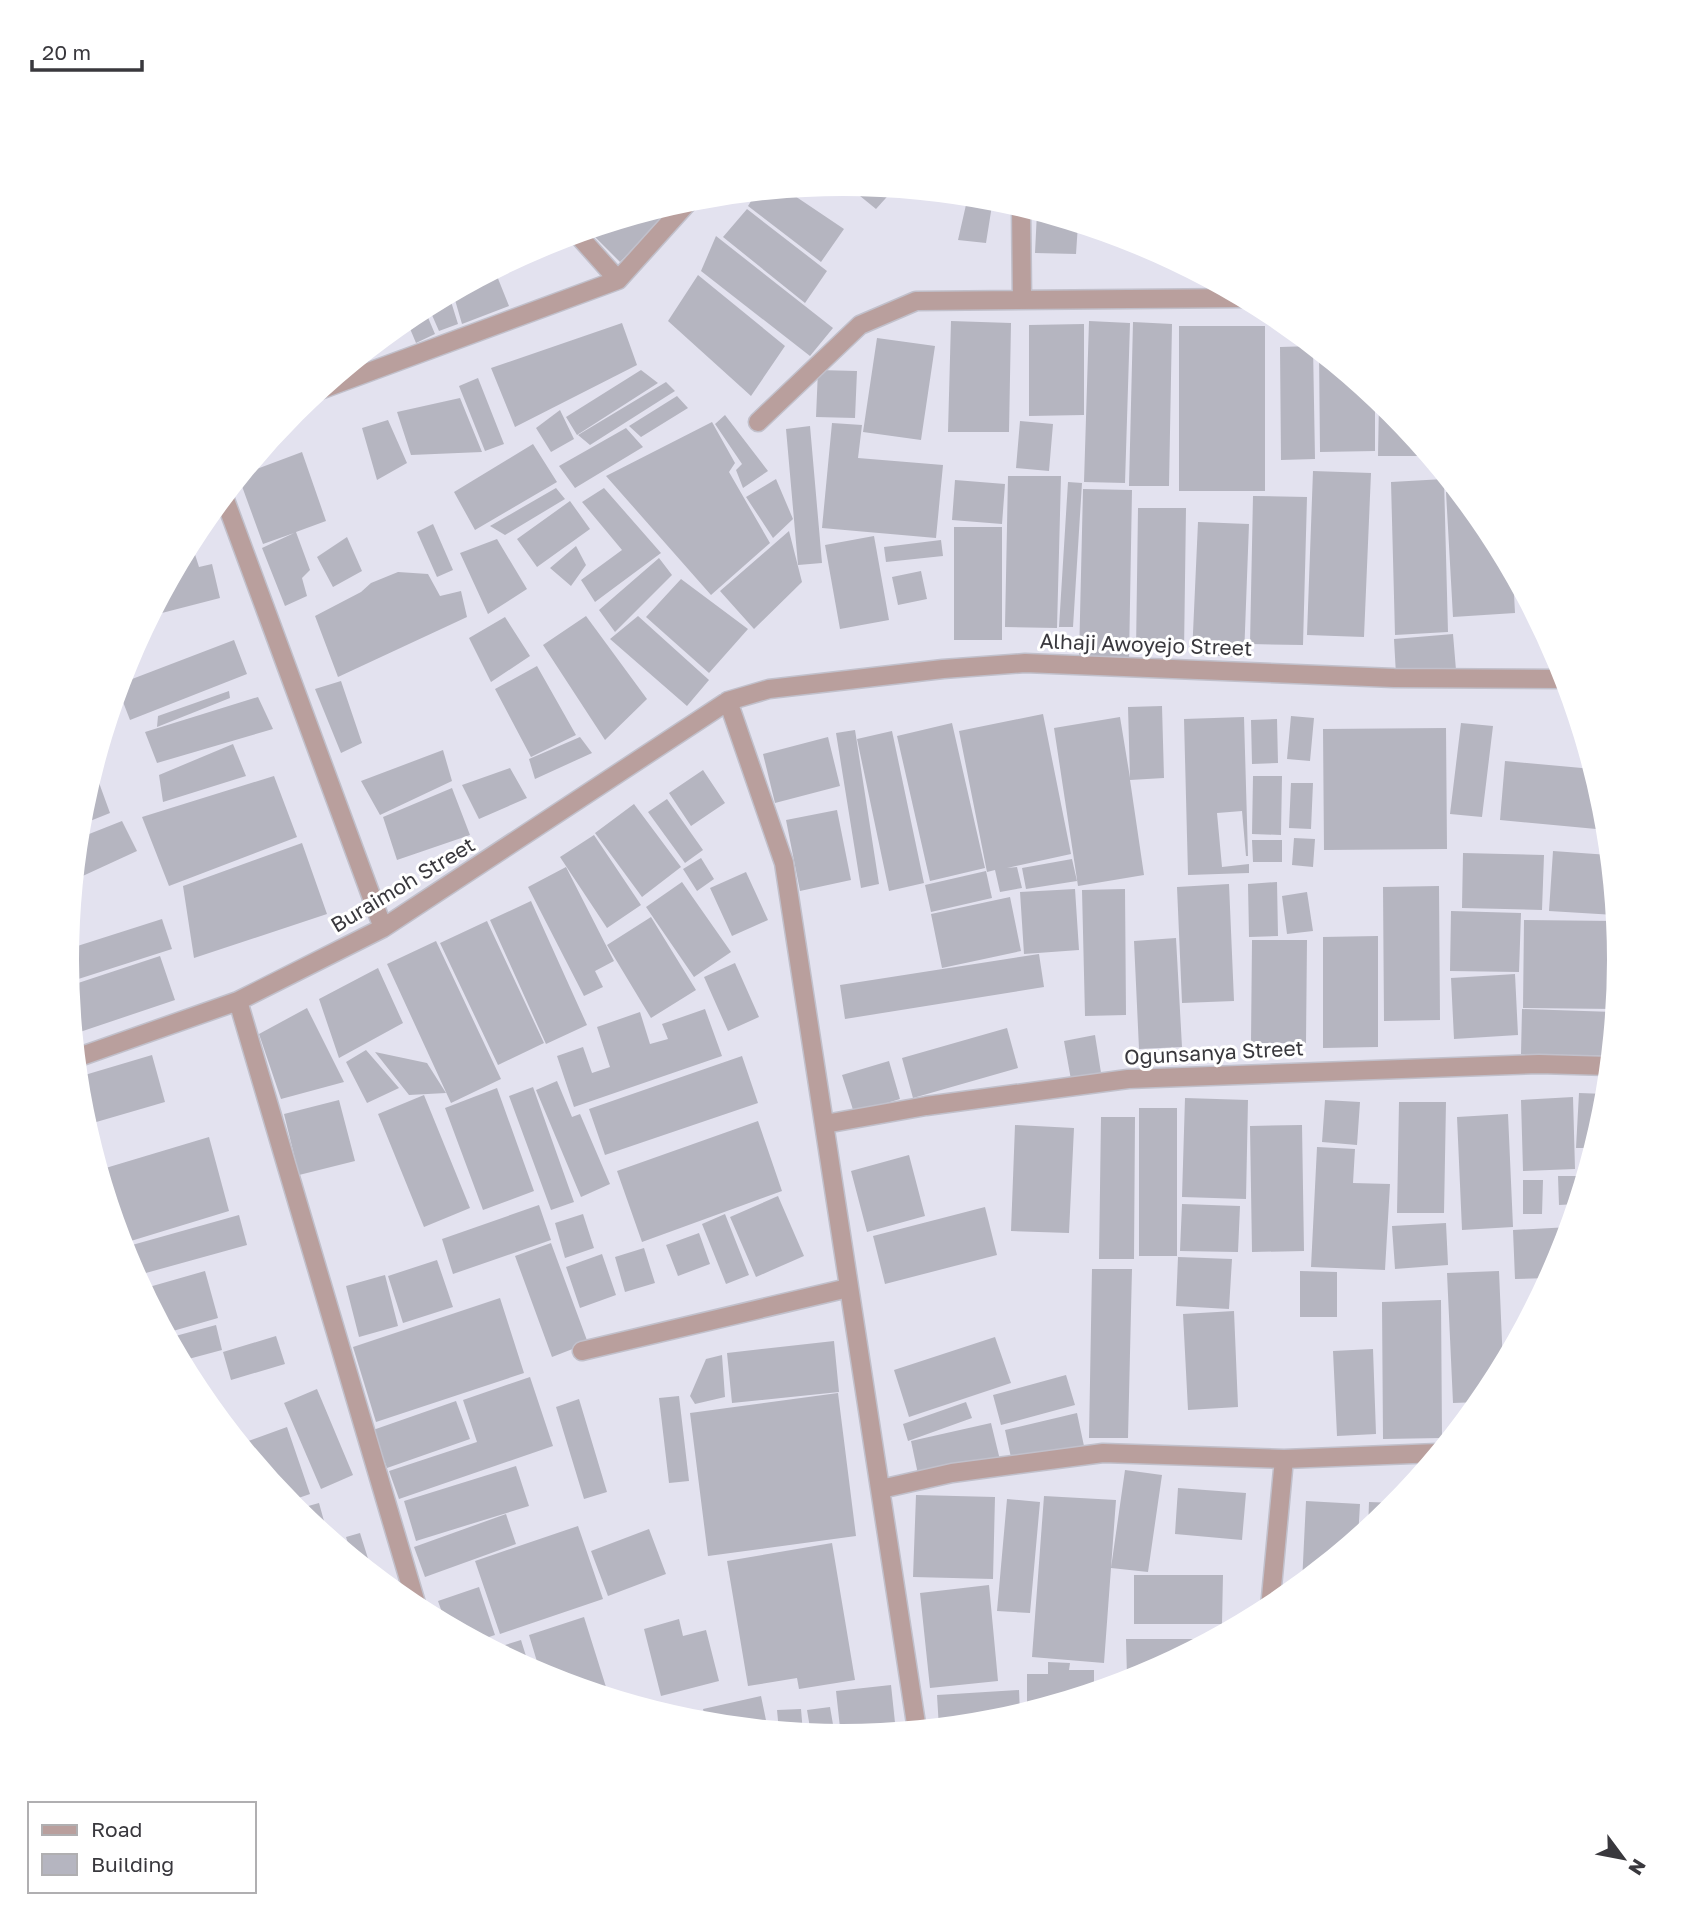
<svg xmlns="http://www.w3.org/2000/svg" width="1686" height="1921" viewBox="0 0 1686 1921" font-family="'Golos Text',sans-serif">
  <rect width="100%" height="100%" fill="#e3e2ef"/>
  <!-- building -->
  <path fill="#b5b5c0" d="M851,185L894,189L876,209L849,187Z
    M786,190L844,229L821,262L748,206L756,193Z
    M968,196L993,199L986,243L958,240Z
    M669,206L672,208L620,262L588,230Z
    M747,209L827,271L805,303L723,237Z
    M1037,212L1078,224L1076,254L1035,253Z
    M716,236L833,328L810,356L701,271Z
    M495,271L509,306L462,324L453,293Z
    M698,275L785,346L751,396L668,321Z
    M449,295L458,324L439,331L428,306Z
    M424,308L435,334L416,343L406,319Z
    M951,321L1011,323L1009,432H948Z
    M1089,321L1130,323L1125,483L1084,482Z
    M1133,322L1172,324L1169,486H1129Z
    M622,323L637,365L515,427L491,368Z
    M1084,324V415L1029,416V325Z
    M1179,326H1265V491H1179Z
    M877,338L935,346L921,440L863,432Z
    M1313,346L1315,459L1281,460L1280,347Z
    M1319,351L1375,397V451L1320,452Z
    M641,370L658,383L577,435L566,417Z
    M818,370L857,371L855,418L816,417Z
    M478,378L504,444L485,451L459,386Z
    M666,382L675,391L590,445L578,435Z
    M677,396L688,408L641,437L629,426Z
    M460,398L482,452L411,455L397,412Z
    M1379,401L1392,412L1423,449V456H1378Z
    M560,410L574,439L551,452L536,428Z
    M725,415L768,471L743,488L736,470L742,464L715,424Z
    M388,420L407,463L377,480L362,428Z
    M1020,421L1053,424L1049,471L1016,468Z
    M712,422L735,463L729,472L770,543L711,595L606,476Z
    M832,423L862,425L858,458L943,465L936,538L822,528Z
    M810,426L822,563L798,565L786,429Z
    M626,428L643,447L575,488L559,466Z
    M533,444L557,482L475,530L454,492Z
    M302,452L326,521L296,532L310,570L302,578L307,596L285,606L262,548L294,533L263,544L239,478L243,474Z
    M1428,455L1439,469H1428Z
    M1313,471L1371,473L1364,637L1307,635Z
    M1008,476H1061L1057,628L1005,627Z
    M776,479L793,519L773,538L746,497Z
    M1444,479L1448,632L1395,635L1391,482Z
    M955,480L1005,484L1002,524L952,520Z
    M1068,482L1082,483L1073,627H1059Z
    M556,488L565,499L505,535L490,526Z
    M604,488L661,553L595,602L581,580L622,550L582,502Z
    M1083,489L1132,490L1129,660L1079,659Z
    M1458,491L1489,529L1513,575L1515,613L1453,617L1446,492Z
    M1253,496L1307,497L1303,645L1250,644Z
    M570,501L590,529L537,567L517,539Z
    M1138,508H1186L1184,652L1136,651Z
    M1198,522L1249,524L1244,657L1192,655Z
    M433,524L453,570L437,577L417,532Z
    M954,527H1002V640H954Z
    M789,531L802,582L754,629L720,591Z
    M874,536L889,620L840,629L825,545Z
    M347,537L362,571L333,587L317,557Z
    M497,539L527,589L488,614L460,553Z
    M941,540L943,556L886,562L884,547Z
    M191,542L199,567L212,564L220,598L158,614L156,607Z
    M576,546L586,565L571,586L550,568Z
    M659,558L672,575L615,632L599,610Z
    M921,571L927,599L898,605L892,577Z
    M398,572L428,574L440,596L461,591L467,617L338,677L315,616L361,592L371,583Z
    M681,579L748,629L709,673L646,617Z
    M586,616L647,699L605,740L543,645Z
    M638,616L709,680L687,706L610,639Z
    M505,617L530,656L491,682L469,638Z
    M1541,627L1551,646H1540Z
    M1453,634L1456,670L1396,675L1394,639Z
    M234,640L247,674L130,720L118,689L119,684Z
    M537,666L576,735L531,757L495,689Z
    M341,681L362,743L341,753L315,689Z
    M229,691L230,698L157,727L158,716Z
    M258,697L273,729L157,763L145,732Z
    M1162,706L1164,778L1130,780L1144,875L1078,886L1054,728L1120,717L1130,778L1128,707Z
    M1043,714L1071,854L1007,868L1017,867L1022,888L1000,892L995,870L987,872L959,731Z
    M1291,716L1314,718L1310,761L1287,759Z
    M1244,717L1248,856H1246L1242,811L1217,813L1222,867L1249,864V873L1188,875L1184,719Z
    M1277,719L1278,763L1252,764L1251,720Z
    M952,723L985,868L930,881L897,736Z
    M1461,723L1493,726L1482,817L1450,814Z
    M1446,728L1447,849L1324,850L1323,729Z
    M855,730L879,884L861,888L836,733Z
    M892,731L924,883L889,891L857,739Z
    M580,737L592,753L535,779L529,759Z
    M828,737L840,786L775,803L763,754Z
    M233,744L246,776L163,802L159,775Z
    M443,750L452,781L380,815L361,781Z
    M1505,761L1593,769L1605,809L1607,830L1500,820Z
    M510,768L527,798L479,819L462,785Z
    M94,769L110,813L80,825L82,809Z
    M703,770L725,803L691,826L669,793Z
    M274,776L297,837L169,886L142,817Z
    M1253,776H1282L1281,835L1252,834Z
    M1291,783H1313L1311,829L1289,828Z
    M452,788L470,835L397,860L383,817Z
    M667,799L703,850L685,863L648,812Z
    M634,804L681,867L642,897L595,833Z
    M837,810L851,880L800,891L786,820Z
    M122,821L137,851L74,880L79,838Z
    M594,835L641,905L607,928L560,857Z
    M1294,838L1315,839L1313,867L1292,865Z
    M1252,840H1282V862H1253Z
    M302,843L327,914L194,958L183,886Z
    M1553,851L1609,855L1615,915L1549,911Z
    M1463,853L1544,855L1542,910L1462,908Z
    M701,858L714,879L697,891L683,869Z
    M1072,859L1077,881L1026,889L1022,868Z
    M566,867L614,961L595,971L603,987L584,996L528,887Z
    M986,871L992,898L931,912L925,885Z
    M746,872L768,920L732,936L710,888Z
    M682,882L731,952L694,977L646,907Z
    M1277,882L1278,936L1249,937L1248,884Z
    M1229,884L1234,1001L1182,1003L1177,887Z
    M1439,886L1440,1020L1384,1021L1383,887Z
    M1075,889L1079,950L1024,954L1020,892Z
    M1125,889L1126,1015L1085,1016L1082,890Z
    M1307,892L1313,931L1287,934L1282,896Z
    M1010,897L1021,951L942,968L931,914Z
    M531,901L587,1025L546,1044L490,920Z
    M1451,911L1521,913L1519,972L1450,971Z
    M651,917L696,990L651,1018L607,945Z
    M162,919L172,949L69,982L68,949Z
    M1524,920L1616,921L1619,961L1615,1009L1523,1008Z
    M487,921L544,1043L498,1065L440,943Z
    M1378,936V1047L1323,1048V937Z
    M1176,938L1182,1047L1139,1049L1134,941Z
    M1252,940H1307L1306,1043H1251Z
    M436,941L501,1079L451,1103L387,964Z
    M1039,954L1044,987L845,1019L840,985Z
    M160,956L175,1000L74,1034L69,986Z
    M735,963L759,1017L728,1031L704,977Z
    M378,968L403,1023L339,1058L319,999Z
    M1515,974L1518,1035L1454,1039L1451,978Z
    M307,1008L344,1082L281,1099L259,1034Z
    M705,1009L722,1056L574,1107L557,1056L583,1047L592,1073L610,1067L597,1027L640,1012L650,1044L668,1039L662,1024Z
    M1522,1009L1614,1012L1610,1056L1521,1054Z
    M1007,1028L1018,1068L913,1098L902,1058Z
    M1095,1035L1102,1079L1072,1085L1064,1041Z
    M366,1050L399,1088L367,1103L346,1062Z
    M375,1052L427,1063L446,1093L409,1095Z
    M152,1055L165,1102L86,1125L81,1112L78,1077Z
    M742,1056L758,1103L605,1155L589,1109Z
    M889,1061L900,1099L854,1113L842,1075Z
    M557,1081L572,1117L580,1114L610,1184L581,1197L536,1090Z
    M533,1087L574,1202L551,1210L509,1096Z
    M497,1088L534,1191L483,1210L445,1108Z
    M1579,1093L1606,1094L1604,1112L1594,1148H1576Z
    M424,1095L470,1208L424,1227L378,1114Z
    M1573,1097L1575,1169L1523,1171L1521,1100Z
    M1185,1098L1248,1100L1246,1199L1182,1197Z
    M339,1100L355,1161L299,1175L284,1114Z
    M1325,1100L1360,1102L1357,1145L1322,1142Z
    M1399,1102H1446L1444,1213H1397Z
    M1139,1108H1177V1256H1139Z
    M1508,1114L1513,1227L1462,1230L1457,1117Z
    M1101,1117H1135L1134,1259H1099Z
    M758,1121L782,1191L642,1242L617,1171Z
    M1015,1125L1074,1128L1069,1233L1011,1231Z
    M1302,1125L1304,1251L1252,1252L1250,1126Z
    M209,1137L229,1211L121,1244L99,1170Z
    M1317,1147L1355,1149L1353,1183L1390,1184L1385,1270L1311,1267Z
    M909,1155L925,1216L867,1232L851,1171Z
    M1558,1176H1583L1577,1204L1559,1205Z
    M1523,1180H1543L1542,1214H1523Z
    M778,1196L804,1256L756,1277L730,1217Z
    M1182,1204L1240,1206L1238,1252L1180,1251Z
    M539,1205L551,1240L453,1274L442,1239Z
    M985,1207L997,1255L885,1284L873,1236Z
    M583,1214L594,1248L565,1258L555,1223Z
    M725,1214L749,1275L726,1284L702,1224Z
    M239,1215L247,1245L135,1276L130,1266L125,1247Z
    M1446,1223L1448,1265L1395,1269L1392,1226Z
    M1570,1227L1560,1258L1550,1278L1515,1279L1513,1230Z
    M699,1233L710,1264L678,1276L666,1245Z
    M551,1243L588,1343L552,1357L515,1256Z
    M644,1248L655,1283L625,1292L615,1257Z
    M602,1254L616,1295L580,1308L566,1267Z
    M1178,1257L1232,1259L1229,1309L1176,1306Z
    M437,1260L453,1307L403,1323L388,1276Z
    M1092,1269H1132L1128,1438H1089Z
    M205,1271L218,1318L166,1333L142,1289Z
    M1300,1271L1337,1272V1317H1300Z
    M1499,1271L1503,1365L1488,1392L1480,1402L1453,1403L1447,1273Z
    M385,1275L398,1326L359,1337L346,1286Z
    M500,1298L524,1373L376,1422L353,1347Z
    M1441,1300L1442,1438L1383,1439L1382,1302Z
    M1234,1311L1238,1407L1188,1410L1183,1314Z
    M216,1325L222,1350L181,1361L168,1338Z
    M276,1336L285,1364L231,1380L223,1352Z
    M995,1337L1011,1383L909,1417L894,1370Z
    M834,1341L839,1392L732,1403L727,1353Z
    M1373,1349L1376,1434L1337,1436L1333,1351Z
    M722,1355L725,1397L695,1404L690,1396L706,1359Z
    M1066,1375L1075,1405L1001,1425L993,1395Z
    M530,1377L553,1446L399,1499L389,1471L477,1442L463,1400Z
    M317,1389L353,1475L321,1489L284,1403Z
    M838,1393L856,1536L708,1556L690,1413Z
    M679,1396L689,1481L669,1483L659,1398Z
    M579,1399L607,1492L584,1499L556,1407Z
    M456,1401L470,1439L387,1468L373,1430Z
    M966,1402L972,1418L908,1441L903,1424Z
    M1077,1413L1084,1446L1012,1462L1005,1430Z
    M991,1423L1000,1460L919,1479L911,1441Z
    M287,1427L310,1494L287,1502L240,1444Z
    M516,1466L529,1506L416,1541L404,1501Z
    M1125,1470L1162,1475L1148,1572L1111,1568Z
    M1178,1488L1246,1493L1242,1540L1175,1534Z
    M916,1495L995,1497L993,1579L913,1577Z
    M1044,1496L1116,1500L1104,1663L1032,1657Z
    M1007,1499L1040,1502L1030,1613L997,1611Z
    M1306,1501L1360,1504L1358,1538L1302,1583Z
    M1369,1502L1397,1503L1368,1530Z
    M319,1503L329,1539L294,1510Z
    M506,1514L516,1544L425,1577L414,1547Z
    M578,1526L603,1599L500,1634L475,1561Z
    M649,1529L666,1574L608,1596L591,1551Z
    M360,1533L371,1568L367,1569L352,1557L346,1537Z
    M832,1543L855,1680L799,1689L797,1678L748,1686L727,1561Z
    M1134,1575H1223L1222,1624H1134Z
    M989,1585L998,1681L930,1688L920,1593Z
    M479,1587L495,1635L477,1641L446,1624L438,1601Z
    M584,1617L606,1687L591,1692L541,1675L529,1635Z
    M679,1619L683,1636L706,1630L719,1681L661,1696L644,1629Z
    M1126,1639H1213L1142,1677H1127Z
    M521,1640L530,1669L492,1649Z
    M1048,1662L1070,1663L1069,1670H1094V1692L1027,1712V1674H1048Z
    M891,1685L896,1732L841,1737L836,1691Z
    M1019,1690L1020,1714L994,1722L939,1728L937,1695Z
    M761,1696L768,1730L707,1724L703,1709Z
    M830,1707L835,1736L811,1734L807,1710Z
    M801,1709L803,1733L779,1731L777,1710Z"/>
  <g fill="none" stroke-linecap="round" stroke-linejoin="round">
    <!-- minor casing -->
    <g stroke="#c1c0cb" stroke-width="21">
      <path id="minor" d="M1021,207L1022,300
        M577,234L618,280
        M320,390L618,280L690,200
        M758,422L860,325L916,301L1243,298
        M224,497L383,928
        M728,701L784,863L917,1730
        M238,1001L418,1610
        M76,1058L238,1001L383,928L728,701L769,689L943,669L1025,663L1394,678L1565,679
        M825,1124L926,1106L1128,1079L1539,1064L1609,1066
        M582,1351L848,1288
        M881,1489L952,1473L1103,1453L1284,1459L1438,1453
        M1270,1608L1284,1459"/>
    </g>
    <!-- minor -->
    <use href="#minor" stroke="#b99f9d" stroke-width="18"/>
  </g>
  <g text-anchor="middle" stroke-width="6" stroke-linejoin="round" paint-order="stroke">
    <!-- street labels -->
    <g font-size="21" fill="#39383d" stroke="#fff">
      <text transform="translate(1146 645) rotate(2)" y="7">Alhaji Awoyejo Street</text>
      <text transform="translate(403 885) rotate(-31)" y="7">Buraimoh Street</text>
      <text transform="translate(1214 1053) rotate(-3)" y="7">Ogunsanya Street</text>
    </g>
  </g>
  <!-- crop -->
  <path d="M0 0H1686V1921H0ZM79 960a764 764 0 1 1 1528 0a764 764 0 1 1-1528 0Z" fill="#fff" fill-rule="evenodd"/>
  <!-- legend -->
  <rect x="28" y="1802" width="228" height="91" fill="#ffffff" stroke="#b0afb1" stroke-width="2"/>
  <rect x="42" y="1825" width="35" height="10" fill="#b99f9d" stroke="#b0afb1" stroke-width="2"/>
  <text x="91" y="1837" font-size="21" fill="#39383d">Road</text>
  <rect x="42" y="1854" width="35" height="21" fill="#b5b5c0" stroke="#b0afb1" stroke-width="2"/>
  <text x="91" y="1872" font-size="21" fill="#39383d">Building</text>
  <!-- north arrow -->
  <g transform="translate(1623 1858) rotate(122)" stroke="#ffffff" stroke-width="5" paint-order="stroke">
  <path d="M0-5L12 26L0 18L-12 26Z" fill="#39383d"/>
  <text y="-10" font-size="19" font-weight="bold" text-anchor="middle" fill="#39383d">N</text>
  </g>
  <!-- scale -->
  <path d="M32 60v10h110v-10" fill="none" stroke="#39383d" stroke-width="3.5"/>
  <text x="42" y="60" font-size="21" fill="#39383d" stroke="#ffffff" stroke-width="5" paint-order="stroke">20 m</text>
</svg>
